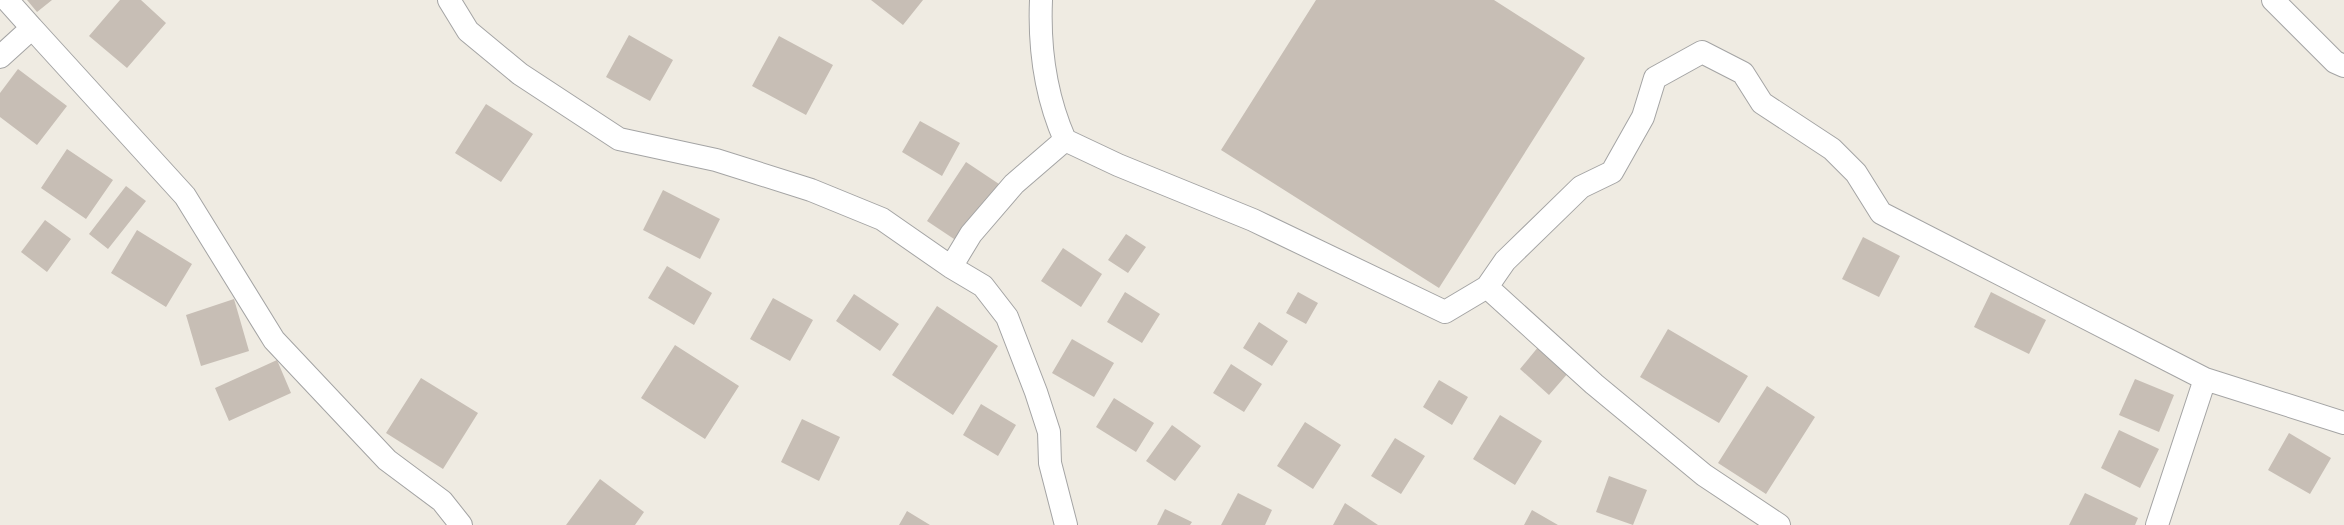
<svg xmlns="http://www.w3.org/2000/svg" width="2344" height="525" viewBox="0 0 2344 525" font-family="'Golos Text',sans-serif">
  <rect width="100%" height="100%" fill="#efebe2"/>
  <!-- building -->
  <path fill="#c7beb5" d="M27,0H52L37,12Z
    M120,0H141L166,23L127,68L89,36Z
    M871,0H923L903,25Z
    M1316,0H1494L1585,58L1439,288L1221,150Z
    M629,35L673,60L650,101L606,77Z
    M779,36L833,65L806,115L752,86Z
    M18,69L67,106L37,145L0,117V93Z
    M486,104L533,134L501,182L455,153Z
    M920,121L960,143L942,176L902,152Z
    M67,149L113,180L86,219L41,188Z
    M966,162L999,184L960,243L927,221Z
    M126,186L146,201L108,249L89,234Z
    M663,190L720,219L700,259L643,230Z
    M45,220L71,239L47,272L21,252Z
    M137,230L192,264L166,307L111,273Z
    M1126,234L1146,247L1128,273L1108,260Z
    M1863,237L1900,256L1879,297L1842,279Z
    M1063,248L1102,274L1081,307L1041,281Z
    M667,266L712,293L694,325L648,298Z
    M1125,292L1160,314L1142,343L1107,322Z
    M1298,292L1318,303L1306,324L1286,313Z
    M1991,292L2046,320L2029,354L1974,327Z
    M854,294L899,324L880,351L836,321Z
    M773,298L813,320L790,361L750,339Z
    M234,299L249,351L201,366L186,315Z
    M937,306L998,346L953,415L892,375Z
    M1259,322L1288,341L1272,366L1243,348Z
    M1668,329L1748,376L1719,423L1640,377Z
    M1072,339L1114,363L1094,397L1052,373Z
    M675,345L739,386L705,439L641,398Z
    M1539,346L1569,372L1549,395L1520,369Z
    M277,360L291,393L229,421L215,388Z
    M1231,364L1262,384L1244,412L1213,393Z
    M421,378L478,413L443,469L386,433Z
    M2135,379L2174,395L2159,432L2119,415Z
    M1439,380L1468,397L1452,425L1423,407Z
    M1767,386L1815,417L1766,494L1718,463Z
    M1114,398L1154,423L1136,452L1096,427Z
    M981,404L1016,425L998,456L963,435Z
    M1500,415L1542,441L1515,485L1473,459Z
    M802,419L840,437L819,481L781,462Z
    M1305,422L1341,445L1313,489L1277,466Z
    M1172,425L1201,446L1175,481L1146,461Z
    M2119,430L2159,449L2140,488L2101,468Z
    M2289,433L2331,458L2310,494L2268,470Z
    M1395,438L1425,456L1401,494L1371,476Z
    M1609,476L1647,490L1633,525L1596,512Z
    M600,479L644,512L635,525H566Z
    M1238,493L1272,510L1265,525H1221Z
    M2085,493L2138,518L2135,525H2069Z
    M1345,503L1378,525H1333Z
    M1165,509L1192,522L1190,525H1157Z
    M1532,510L1558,525H1524Z
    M907,511L930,525H899Z"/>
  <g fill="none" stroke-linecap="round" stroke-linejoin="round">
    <!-- minor casing -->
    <g stroke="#a4a4a4" stroke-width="24">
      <path id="minor" d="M7,0L32,28
        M449,0L468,31L520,74L619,139L716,160L811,190L882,219L951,267L983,286L1007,317L1036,392L1049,432L1050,463L1066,525
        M1041,0C1039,47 1046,97 1065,140L1118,165L1253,220L1445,312L1487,287L1505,261L1581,187L1612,172L1643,117L1655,78L1702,52L1743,73L1762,103L1832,149L1856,173L1881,213L2205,379L2344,423
        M2273,0L2335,62L2344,66
        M0,57L32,28L185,196L274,340L387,460L442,501L461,525
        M951,267L971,234L1014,184L1065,140
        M1487,287L1594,384L1704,475L1779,525
        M2157,525L2205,379"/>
    </g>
    <!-- minor -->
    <use href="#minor" stroke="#fff" stroke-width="22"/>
  </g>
</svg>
